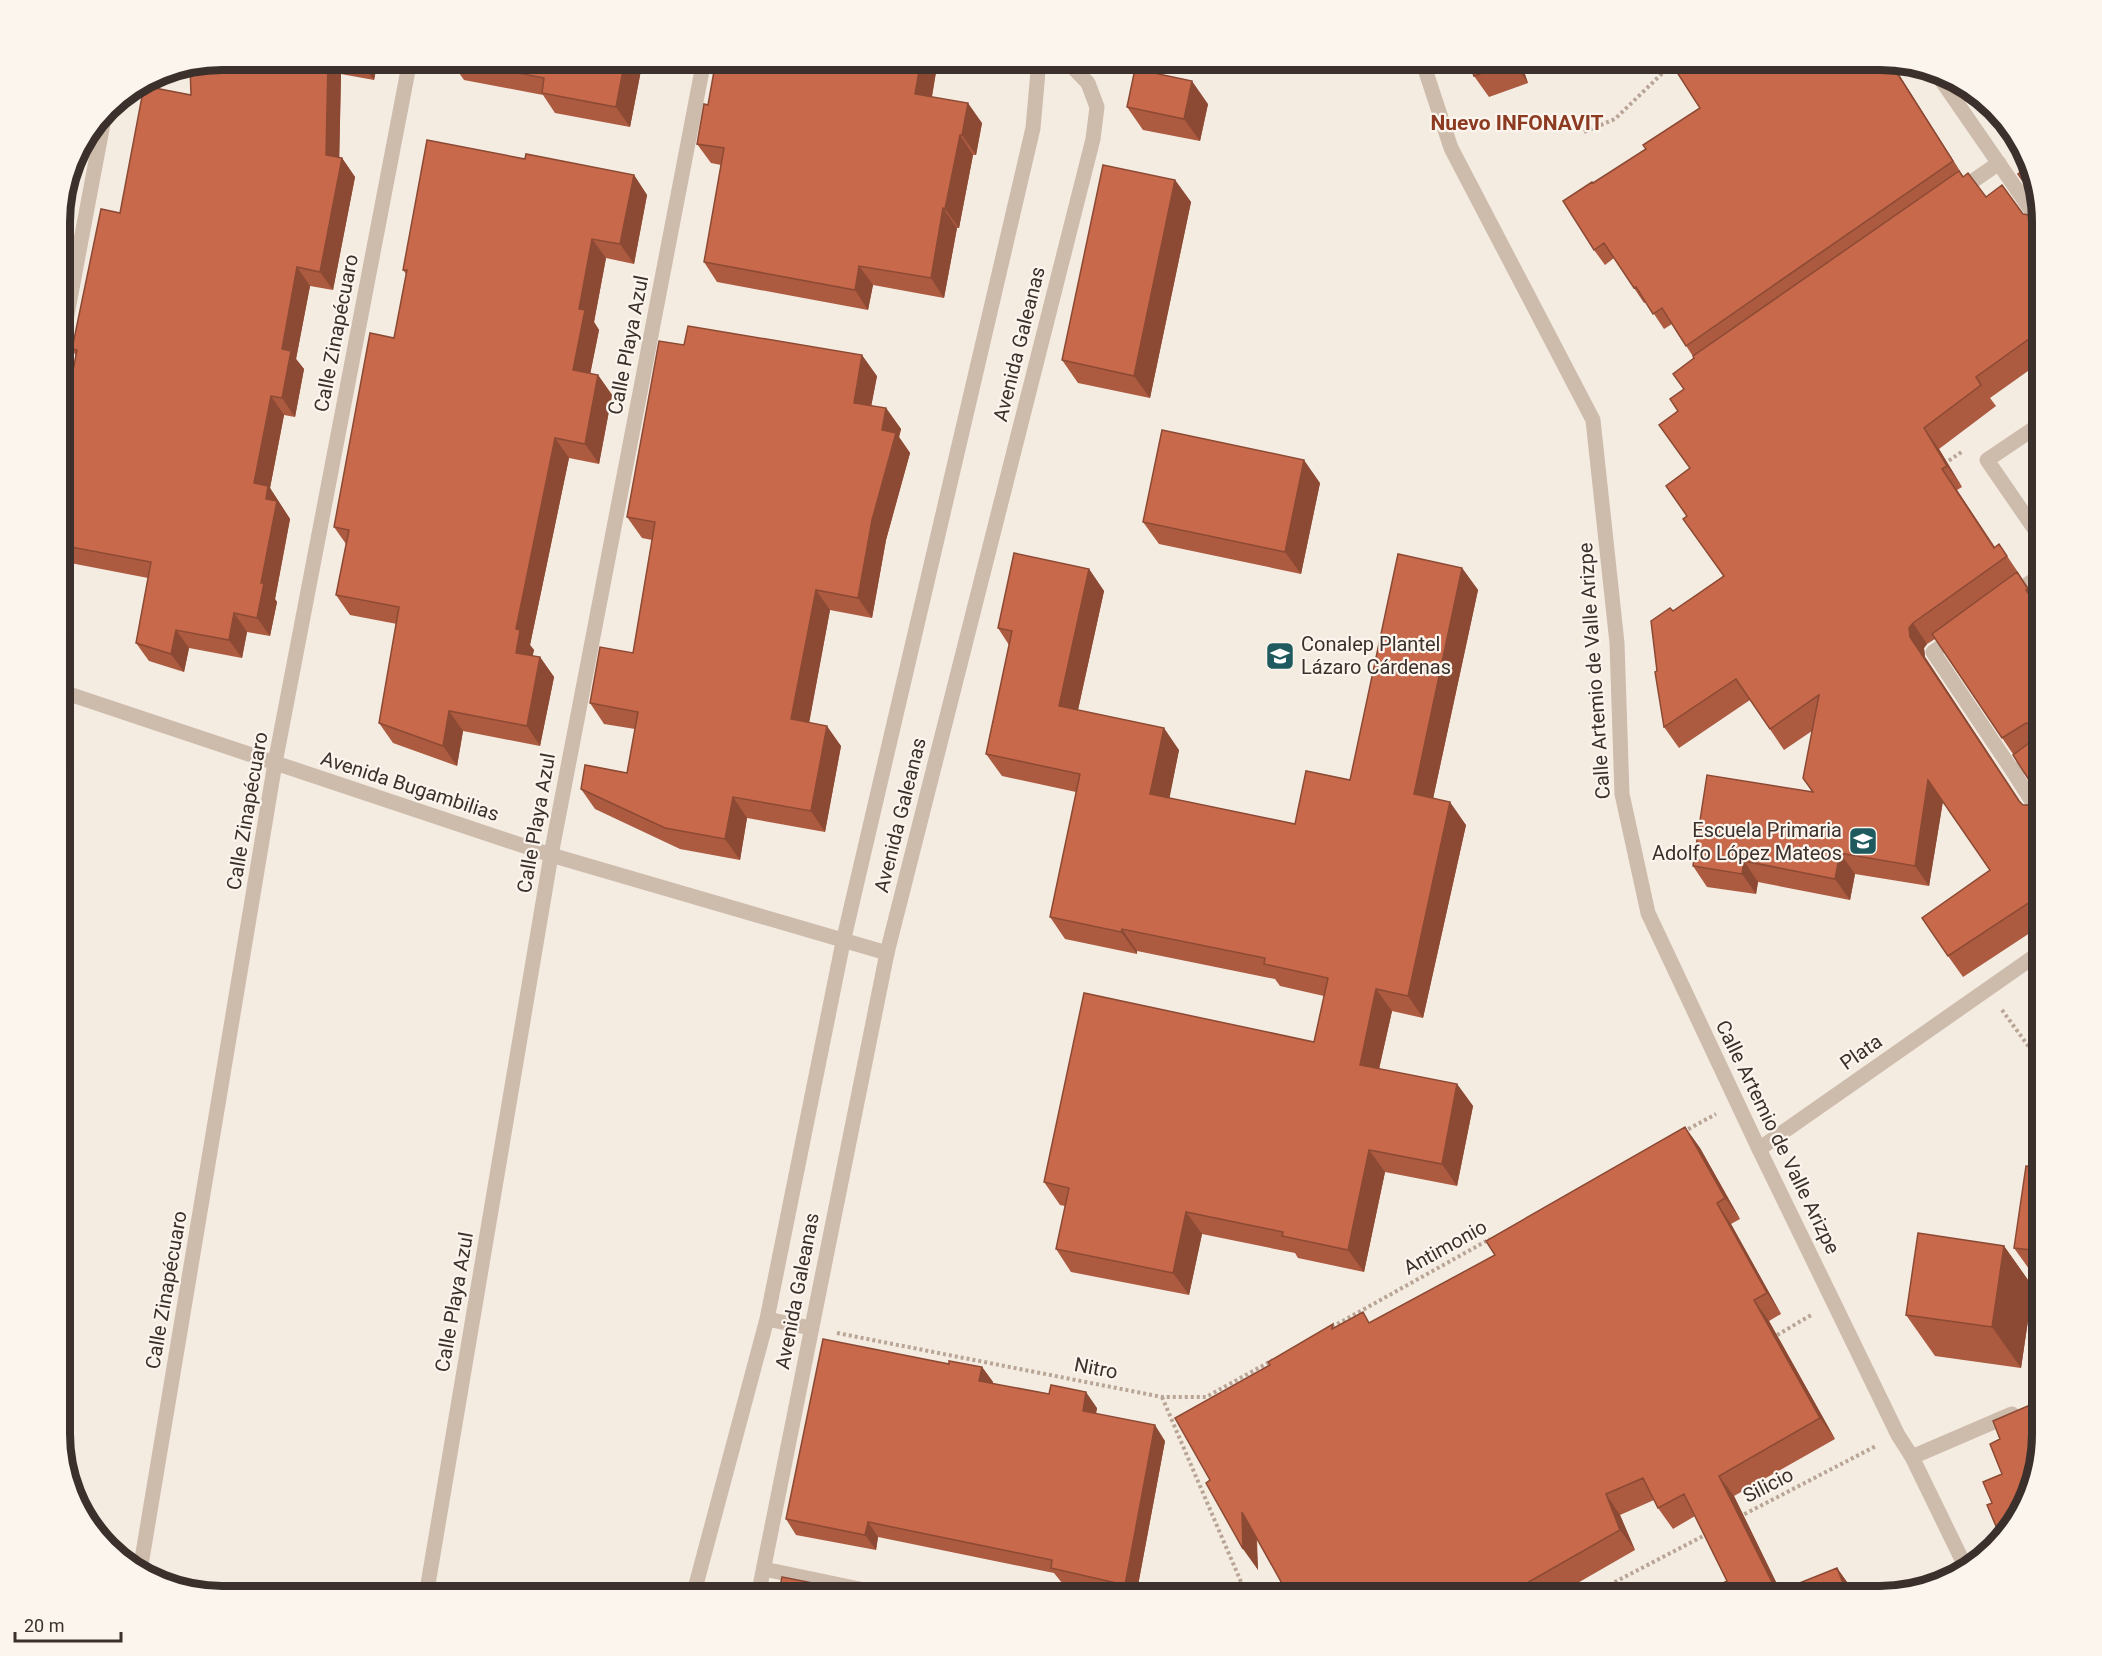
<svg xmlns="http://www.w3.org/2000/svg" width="2102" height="1656" viewBox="0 0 2102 1656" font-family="Roboto,sans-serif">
  <rect width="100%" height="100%" fill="#f4ebe1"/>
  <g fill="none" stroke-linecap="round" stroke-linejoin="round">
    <!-- path -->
    <path stroke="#b9a596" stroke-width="4" stroke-dasharray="3 3" stroke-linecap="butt" d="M1584,132L1615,119L1676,60
      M1944,464L1963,451
      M2002,1010L2037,1058L2042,1054
      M1683,1132L1716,1114
      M1332,1327L1490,1239
      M837,1333L1162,1397H1206L1273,1360
      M1772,1338L1813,1314
      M1162,1397L1247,1596
      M1739,1517L1876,1446
      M1588,1596L1709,1533"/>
    <!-- pedestrian -->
    <path stroke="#cdbbac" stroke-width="15" d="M2010,597L2042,574
      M1957,635L1933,652L2014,773
      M2042,817L2014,773L2042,753
      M1759,1149L2042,951"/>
    <!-- minor -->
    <path stroke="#cdbbac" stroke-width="15" d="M1422,60L1451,148L1593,420L1617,643L1622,794L1648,913L1759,1149L1898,1435L1912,1457L1966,1568
      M1935,71L2042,226
      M1957,192L1999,163
      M60,352L105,113
      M2042,540L1987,460L2042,423
      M60,691L551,855L887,953
      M1912,1457L2012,1414
      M764,1569L893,1596
      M140,1571L275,763L410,60
      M426,1596L551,855L704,60"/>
    <!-- tertiary -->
    <path stroke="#cdbbac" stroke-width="15" d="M767,1319L811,1328
      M693,1596L767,1319L843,942L1033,128L1039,60
      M758,1596L887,953L1093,139L1097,107L1088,83L1066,60"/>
  </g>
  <!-- wall -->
  <path fill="#ac5a40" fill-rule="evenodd" d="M222,60H378L374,80L341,74L339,158H342L355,177L333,290L310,286L296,359L304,369L295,417L284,415L270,488L290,519L275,599L277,602L270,636L247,632L242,658L189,648L184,672L149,661L136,643L148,578L60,561V437L76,356L72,349L120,213L191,95Z
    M450,60H643L630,127L555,113L543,95L464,80Z
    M716,60H938L932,97L982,123L976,155H973L959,228H957L944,298L873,285L868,310L717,282L704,262L721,165L711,163L697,144L708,105Z
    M1520,60L1528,83L1489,97L1474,76Z
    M1880,60L1891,62L1963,176L1986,197L2023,214L2029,215L2036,210V200L2029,166L2042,222V361L1990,398L1996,406L1939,449L1962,487L1957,490L1995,547L1999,544L2042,608L2041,611L2042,612V925L1963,977L1948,956L1990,870L1943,801L1929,886L1855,874L1850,900L1758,882L1756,894L1707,887L1693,866L1813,792L1812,731L1784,750L1750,700L1679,748L1664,727L1657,671L1673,611L1723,576L1687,516L1690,468L1678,411L1684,389L1694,358L1672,324L1664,329L1646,302L1644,303L1614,258L1605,265L1594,250L1593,183ZM1935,639L2013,754L2036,791V800L2032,805H2023L2021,803L1925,657L1924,648L1927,644Z
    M1986,99L2025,151L2026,154Z
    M1208,104L1200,141L1143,130L1127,107Z
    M525,159L634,175L647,195L634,264L606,258L594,322L599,330L590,374L598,375L612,395L599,464L569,458L530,645L534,650L532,656L540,657L554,677L540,746L463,731L457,766L393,743L379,723L397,624L350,615L336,595L346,544L334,527L394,338L406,274L403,270Z
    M1175,180L1191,202L1150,398L1078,383L1062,360Z
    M877,376L871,406L886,408L901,429L899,437L910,453L886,540L872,618L830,610L809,722L841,746L825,832L747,818L740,860L680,849L595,809L581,789L627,773L635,729L604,724L590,703L633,653L652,540L642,538L627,517Z
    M1320,483L1301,574L1159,544L1143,522Z
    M1462,568L1478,590L1433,799L1466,825L1423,1018L1392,1011L1379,1069L1457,1084L1473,1106L1457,1186L1385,1172L1364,1272L1298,1258L1295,1253L1202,1234L1189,1295L1071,1272L1056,1249L1065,1206L1060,1205L1044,1182L1314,1042L1324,996L1280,986L1275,979L1137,951V954L1065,939L1050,917L1076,792L1002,776L986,754L1009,645L998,628L1089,569L1104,591L1078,710L1179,750L1169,798L1295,824L1350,780Z
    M1685,1127L1700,1148L1740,1219L1731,1224L1781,1314L1769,1321L1835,1439L1734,1496L1780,1591L1837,1568L1852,1589L1855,1596H1702L1727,1581L1695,1516L1673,1529L1658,1508L1654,1500L1620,1515L1635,1550L1555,1596H1289L1257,1538L1258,1570L1210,1480L1335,1328L1370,1322L1495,1255Z
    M2042,1168V1287L2014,1248Z
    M2004,1246L2033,1287L2021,1368L1935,1356L1906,1315Z
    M949,1364L982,1367L993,1382L992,1383L1097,1408L1096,1414L1165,1441L1136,1596H1116L1062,1583L1054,1573L878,1537L876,1550L796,1535L786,1519Z"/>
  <!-- shaded-wall -->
  <path fill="#8c4a34" d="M328,60H331L341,74L339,173L326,155Z
    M362,60H378L374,80L361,62Z
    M625,60H643L630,127L616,107Z
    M921,60H938L929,113L915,94Z
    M1512,60H1520L1528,83L1513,62Z
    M1890,62H1891L1963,176L1953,161Z
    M1192,81L1208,104L1200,141L1184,119Z
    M968,103L982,123L976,155L962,135Z
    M960,135L973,155L959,228L945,209Z
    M342,158L355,177L333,290L320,272Z
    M634,175L647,195L634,264L620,244Z
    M1175,180L1191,202L1150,398L1134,376Z
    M943,208L957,228L944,298L931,278Z
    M592,239L606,258L594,322L599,330L587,390L573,370L579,309Z
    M859,266L873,285L868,310L855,290Z
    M297,267L310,286L296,359L304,369L295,417L282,398V349Z
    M862,355L877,376L868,423L854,403Z
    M598,375L612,395L599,464L585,444Z
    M271,396L284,415L270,488L290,519L275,599L277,602L270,636L257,618L261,583L254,483Z
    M886,408L901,429L899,437L910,453L886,540L872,618L858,598L882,430Z
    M1924,428L1939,449L1962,487L1947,466Z
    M555,438L569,458L530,645L534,650L529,672L516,653V629Z
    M1304,460L1320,483L1301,574L1285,552Z
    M1942,469L1957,490L2002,559Z
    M1462,568L1478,590L1429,817L1414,794Z
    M1089,569L1104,591L1074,728L1059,706Z
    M816,590L830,610L806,740L791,719Z
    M234,613L247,632L242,658L229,640Z
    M1913,623L1927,644L1924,648L1925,657L2034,822L1910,637L1909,628Z
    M176,630L189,648L184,672L171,654Z
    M540,657L554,677L540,746L527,726Z
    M449,711L463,731L457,766L443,746Z
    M827,726L841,746L825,832L811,811Z
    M1164,728L1179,750L1166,816L1150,794Z
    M1928,780L1943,801L1929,886L1915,866Z
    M733,797L747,818L740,860L725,839Z
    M1450,802L1466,825L1423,1018L1408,996Z
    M1840,853L1855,874L1850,900L1835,879Z
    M1744,861L1758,882L1756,894L1742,874Z
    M1122,929L1137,951V954L1121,932Z
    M1376,989L1392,1011L1375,1087L1360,1065Z
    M1457,1084L1473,1106L1457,1186L1442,1164Z
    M1685,1127L1700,1148L1740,1219L1725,1198Z
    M1369,1150L1385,1172L1364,1272L1348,1250Z
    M1717,1203L1731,1224L1781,1314L1767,1293Z
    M1186,1212L1202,1234L1189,1295L1173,1273Z
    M2004,1246L2033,1287L2021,1368L1992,1327Z
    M1754,1300L1769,1321L1835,1439L1820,1418Z
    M982,1367L993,1382L990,1396L979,1381Z
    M1086,1392L1097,1408L1093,1427L1083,1411Z
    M1155,1425L1165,1441L1136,1596H1132L1125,1585Z
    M1719,1476L1734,1496L1783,1596L1777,1592Z
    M1606,1494L1620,1515L1635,1550L1620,1530Z
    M1242,1512L1256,1533L1258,1570L1243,1549Z
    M868,1522L878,1537L876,1550L865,1535Z
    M1837,1568L1852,1589L1855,1596H1848Z"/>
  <!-- building -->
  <path fill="#c8694b" stroke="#8c4a34" stroke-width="1.5" d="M222,60H328L326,155L342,158L320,272L297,267L282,349L291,351L282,398L271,396L254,483L268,486L266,499L277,501L261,583H264L257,618L234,613L229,640L176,630L171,654L136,643L151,562L60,545V437L77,350L72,349L101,209L120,213L144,86L191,95L190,66Z
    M450,60H625L616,107L542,93L544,78Z
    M716,60H921L915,94L968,103L962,135H960L945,209L943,208L931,278L859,266L855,290L704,262L724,148L697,144L704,104L708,105Z
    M1468,60H1512L1513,62L1474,76Z
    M1683,60H1880L1890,62L1953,161L1686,346L1662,308L1653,314L1636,287L1634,288L1604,243L1594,250L1563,201L1592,182L1593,183L1646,149L1643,145L1700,108L1673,66Z
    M1135,69L1192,81L1184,119L1127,107Z
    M1998,115L2025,151L2026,153Z
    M427,140L525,159L526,154L634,175L620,244L592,239L579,309L585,310L573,370L598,375L585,444L555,438L516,629L520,630L516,653L540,657L527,726L449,711L443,746L379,723L399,607L336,595L349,530L334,527L370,333L394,338L407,270H403Z
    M1103,165L1175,180L1134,376L1062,360Z
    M2029,166L2042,222V258L2031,266L2042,281V340L2037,343L2033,336L1976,377L1981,385L1924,428L1947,466L1942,469L1994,548L1999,544L2007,556L1913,623L1909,628L1910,637L2019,801L2023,805H2032L2036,800V791L2013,755L2033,740L2037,732L2036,727L2032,724L2026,723L2002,738L1932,634L2017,572L2028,589L2026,590L2042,614V894L1948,956L1922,918L1990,870L1928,780L1915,866L1840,853L1835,879L1744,861L1742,874L1693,866L1707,775L1813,792L1803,778L1819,695L1770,729L1736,679L1664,727L1655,672L1657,671L1651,621L1670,608L1673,611L1724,576L1683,519L1687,516L1666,486L1690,468L1659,425L1678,411L1670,399L1684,389L1673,374L1694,358L1693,356L1959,171L1963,177L1968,173L1986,197L2002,185L2023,214L2029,215L2036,210V200L2018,174Z
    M688,326L862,355L854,403L886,408L882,430L896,433L872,520L858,598L816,590L791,719L827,726L811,811L733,797L725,839L665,828L581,789L585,765L627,773L638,712L590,703L600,647L633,653L655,522L627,517L659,341L684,345Z
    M1162,430L1304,460L1285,552L1143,522Z
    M1014,553L1089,569L1059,706L1164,728L1150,794L1295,824L1306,771L1350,780L1398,554L1462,568L1414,794L1450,802L1408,996L1376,989L1360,1065L1457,1084L1442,1164L1369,1150L1348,1250L1282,1236L1283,1232L1186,1212L1173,1273L1056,1249L1069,1188L1044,1182L1084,993L1314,1042L1328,978L1264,964L1265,958L1122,929L1121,932L1050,917L1080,774L986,754L1012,631L998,628Z
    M1685,1127L1725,1198L1717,1203L1767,1293L1754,1300L1820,1418L1719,1476L1777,1592L1837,1568L1848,1596H1702L1701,1594L1727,1581L1684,1494L1658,1508L1643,1478L1606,1494L1620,1530L1504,1596H1289L1242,1512L1243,1549L1206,1483L1210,1480L1175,1418L1270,1365L1268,1362L1333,1324L1332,1329L1363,1312L1369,1323L1495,1255L1486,1241Z
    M2026,1166L2042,1168V1251L2014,1248Z
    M1918,1233L2004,1246L1992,1327L1906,1315Z
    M823,1339L949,1364V1361L982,1367L979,1381L1049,1394L1051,1385L1086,1392L1083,1411L1155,1425L1125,1585L1051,1568L1052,1560L868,1522L865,1535L786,1519Z
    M2042,1400V1434L2030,1496L2005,1536L2001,1538L1987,1505L1992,1503L1983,1482L2002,1474L1990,1444L2000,1439L1993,1421Z
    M782,1577L874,1595V1596H778Z"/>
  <!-- icons -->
  <defs>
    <g id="school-square" transform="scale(1.5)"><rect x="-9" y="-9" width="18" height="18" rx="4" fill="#1f5a5e" stroke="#fbf5ee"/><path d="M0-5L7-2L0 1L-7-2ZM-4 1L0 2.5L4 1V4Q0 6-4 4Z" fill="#fff"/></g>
  </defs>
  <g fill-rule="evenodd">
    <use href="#school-square" x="1280" y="656"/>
    <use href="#school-square" x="1863" y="841"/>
  </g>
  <g text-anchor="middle" stroke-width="4.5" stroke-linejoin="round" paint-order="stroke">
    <!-- street labels -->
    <g font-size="20" fill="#3b302b" stroke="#fbf5ee">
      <text transform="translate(336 333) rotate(-79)" y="7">Calle Zinapécuaro</text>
      <text transform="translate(1019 344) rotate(-76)" y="7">Avenida Galeanas</text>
      <text transform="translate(628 345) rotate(-79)" y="7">Calle Playa Azul</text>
      <text transform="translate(1594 671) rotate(-94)" y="7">Calle Artemio de Valle Arizpe</text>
      <text transform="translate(410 786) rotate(18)" y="7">Avenida Bugambilias</text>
      <text transform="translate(247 811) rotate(-80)" y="7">Calle Zinapécuaro</text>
      <text transform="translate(900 815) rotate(-76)" y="7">Avenida Galeanas</text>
      <text transform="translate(536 823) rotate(-80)" y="7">Calle Playa Azul</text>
      <text transform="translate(1861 1052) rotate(-35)" y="7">Plata</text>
      <text transform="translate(1778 1137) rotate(64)" y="7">Calle Artemio de Valle Arizpe</text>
      <text transform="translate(1445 1247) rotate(-29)" y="7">Antimonio</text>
      <text transform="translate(166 1290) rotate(-80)" y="7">Calle Zinapécuaro</text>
      <text transform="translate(797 1291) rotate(-79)" y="7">Avenida Galeanas</text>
      <text transform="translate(454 1302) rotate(-80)" y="7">Calle Playa Azul</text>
      <text transform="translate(1096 1368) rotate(11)" y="7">Nitro</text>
      <text transform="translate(1768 1485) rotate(-27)" y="7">Silicio</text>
    </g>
    <!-- poi labels -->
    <g font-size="20" fill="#3b302b" stroke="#fbf5ee" text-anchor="start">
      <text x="1301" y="651">Conalep Plantel<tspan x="1301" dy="23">Lázaro Cárdenas</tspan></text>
      <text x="1842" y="837" text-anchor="end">Escuela Primaria<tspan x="1842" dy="23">Adolfo López Mateos</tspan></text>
    </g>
    <!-- neighbourhood labels -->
    <g font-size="21" font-weight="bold" fill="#8c3b22" stroke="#fbf5ee">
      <text x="1517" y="130">Nuevo INFONAVIT</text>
    </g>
  </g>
  <!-- crop -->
  <path d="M0 0H2102V1656H0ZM222 70H1880A152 152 0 0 1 2032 222V1434A152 152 0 0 1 1880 1586H222A152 152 0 0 1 70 1434V222A152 152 0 0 1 222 70Z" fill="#fbf5ee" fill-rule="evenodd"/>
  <path fill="none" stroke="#3b302b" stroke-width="8" d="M222 70H1880A152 152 0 0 1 2032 222V1434A152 152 0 0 1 1880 1586H222A152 152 0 0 1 70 1434V222A152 152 0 0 1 222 70Z"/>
  <!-- scale -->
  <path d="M15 1632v9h106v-9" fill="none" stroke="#3b302b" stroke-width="3"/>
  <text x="24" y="1632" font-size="18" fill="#3b302b" stroke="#fbf5ee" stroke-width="4.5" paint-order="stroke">20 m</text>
</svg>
